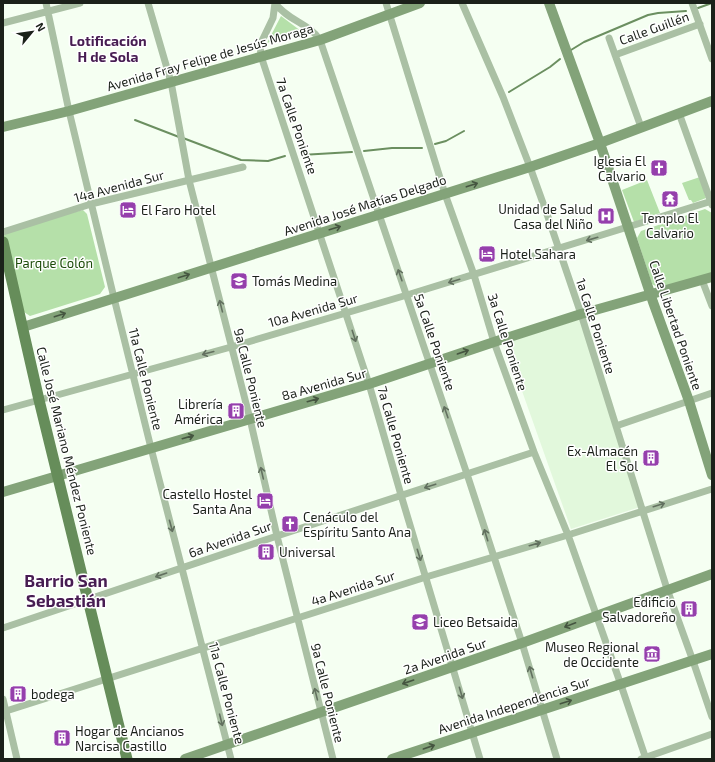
<svg xmlns="http://www.w3.org/2000/svg" width="715" height="762" viewBox="0 0 715 762" font-family="'Exo 2',sans-serif">
  <rect width="100%" height="100%" fill="#f5fff2"/>
  <!-- built -->
  <path fill="#e2f8dc" d="M581,319L640,507L571,529L505,343Z"/>
  <!-- green -->
  <path fill="#b5e0a9" d="M281,16L301,31L267,43Z
    M700,177L706,198L693,203L691,200H689L682,183Z
    M647,180L660,213L634,222L622,190Z
    M705,209L712,213V273L659,288L652,284L637,238L641,231Z
    M83,210L87,214L105,287L100,294L30,316L21,310L3,235L8,229Z"/>
  <g fill="none" stroke-linecap="round" stroke-linejoin="round">
    <!-- stream -->
    <path stroke="#6b8f60" stroke-width="2" d="M698,8L712,3
      M571,50L584,42L648,15L658,13L686,11
      M509,92L550,67L560,59
      M135,120L179,137
      M183,138L241,160L268,161L285,156
      M435,144L446,141L464,131
      M364,151L392,148H422
      M301,155L352,152"/>
    <!-- street -->
    <path stroke="#aac0a4" stroke-width="7" d="M46,3L69,111L114,298L151,448L231,759
      M148,3L171,82L189,180L250,419L277,536L333,759
      M275,3C287,20 310,24 320,40L467,474L522,643L557,759
      M275,3L273,18L260,45L261,56L369,384L401,495L480,759
      M386,3L445,194L474,275L494,342L534,452L568,535L621,685L646,759
      M462,3L503,97L530,167L548,217L581,314L667,589L693,661L712,717
      M692,3L712,59
      M3,23L80,3
      M609,38L641,127
      M615,55L700,24
      M679,113L712,205
      M3,232L91,204L243,167
      M702,280L712,306
      M3,410L231,347L407,295L712,201
      M616,426L712,393
      M3,628L277,536L534,452
      M3,699L17,759
      M3,712L426,577L568,535L712,489
      M641,759L712,734"/>
    <!-- secondary -->
    <path stroke="#83a379" stroke-width="10" d="M549,3L600,143L653,302L689,401L712,475
      M3,127L69,111L320,40L420,3
      M23,327L530,167L600,143L712,101
      M3,492L369,384L494,342L581,314L712,277
      M185,759L522,643L712,574
      M392,759L712,654"/>
    <!-- primary -->
    <path stroke="#668d5a" stroke-width="11" d="M3,242L39,400L127,759"/>
  </g>
  <!-- one-way arrows -->
  <defs><path id="oneway-shaft" d="M-6 0H5M1.5-3L5.5 0L1.5 3" fill="none" stroke-width="1.6" stroke-linecap="round" stroke-linejoin="round"/></defs>
  <g stroke="#455540">
    <use href="#oneway-shaft" transform="translate(472 185) rotate(-18)"/>
    <use href="#oneway-shaft" transform="translate(335 228) rotate(-17)"/>
    <use href="#oneway-shaft" transform="translate(184 276) rotate(-18)"/>
    <use href="#oneway-shaft" transform="translate(60 315) rotate(-18)"/>
    <use href="#oneway-shaft" transform="translate(463 352) rotate(-19)"/>
    <use href="#oneway-shaft" transform="translate(313 400) rotate(-16)"/>
    <use href="#oneway-shaft" transform="translate(188 437) rotate(-16)"/>
    <use href="#oneway-shaft" transform="translate(570 625) rotate(159)"/>
    <use href="#oneway-shaft" transform="translate(408 682) rotate(161)"/>
    <use href="#oneway-shaft" transform="translate(566 702) rotate(-18)"/>
    <use href="#oneway-shaft" transform="translate(429 747) rotate(-19)"/>
  </g>
  <g stroke="#62705f">
    <use href="#oneway-shaft" transform="translate(592 239) rotate(164)"/>
    <use href="#oneway-shaft" transform="translate(400 275) rotate(-109)"/>
    <use href="#oneway-shaft" transform="translate(454 281) rotate(163)"/>
    <use href="#oneway-shaft" transform="translate(221 306) rotate(-104)"/>
    <use href="#oneway-shaft" transform="translate(354 336) rotate(72)"/>
    <use href="#oneway-shaft" transform="translate(208 353) rotate(165)"/>
    <use href="#oneway-shaft" transform="translate(446 412) rotate(-109)"/>
    <use href="#oneway-shaft" transform="translate(262 473) rotate(-103)"/>
    <use href="#oneway-shaft" transform="translate(430 486) rotate(162)"/>
    <use href="#oneway-shaft" transform="translate(659 505) rotate(-17)"/>
    <use href="#oneway-shaft" transform="translate(171 526) rotate(75)"/>
    <use href="#oneway-shaft" transform="translate(486 535) rotate(-107)"/>
    <use href="#oneway-shaft" transform="translate(535 544) rotate(-16)"/>
    <use href="#oneway-shaft" transform="translate(419 555) rotate(73)"/>
    <use href="#oneway-shaft" transform="translate(161 575) rotate(161)"/>
    <use href="#oneway-shaft" transform="translate(531 672) rotate(-106)"/>
    <use href="#oneway-shaft" transform="translate(461 693) rotate(74)"/>
    <use href="#oneway-shaft" transform="translate(316 694) rotate(-104)"/>
    <use href="#oneway-shaft" transform="translate(221 720) rotate(76)"/>
  </g>
  <!-- icons -->
  <defs>
    <g id="church-square" transform="scale(0.9)"><rect x="-9" y="-9" width="18" height="18" rx="4" fill="#953fac" stroke="#fff"/><path d="M-1.2-6h2.4v3.5h3.3v2.4h-3.3V6h-2.4V-.1h-3.3v-2.4h3.3Z" fill="#fff"/></g>
    <g id="temple-square" transform="scale(0.9)"><rect x="-9" y="-9" width="18" height="18" rx="4" fill="#953fac" stroke="#fff"/><path d="M0-6L5-2H3V0L6.5 2.5H4V6H1.5V3h-3V6H-4V2.5H-6.5L-3 0V-2H-5Z" fill="#fff"/></g>
    <g id="hotel-square" transform="scale(0.9)"><rect x="-9" y="-9" width="18" height="18" rx="4" fill="#953fac" stroke="#fff"/><path d="M-6-4.5h1.5V1H6V5H4.5V3h-9V5H-6ZM-4 0a1.8 1.8 0 1 1 3.6 0ZM.5 0V-2.5h3Q6-2.5 6 0Z" fill="#fff"/></g>
    <g id="hospital-square" transform="scale(0.9)"><rect x="-9" y="-9" width="18" height="18" rx="4" fill="#953fac" stroke="#fff"/><path d="M-5-5h3v3.5h4V-5h3V5h-3V1.5h-4V5h-3Z" fill="#fff"/></g>
    <g id="school-square" transform="scale(0.9)"><rect x="-9" y="-9" width="18" height="18" rx="4" fill="#953fac" stroke="#fff"/><path d="M0-5L7-2L0 1L-7-2ZM-4 1L0 2.5L4 1V4Q0 6-4 4Z" fill="#fff"/></g>
    <g id="building-square" transform="scale(0.9)"><rect x="-9" y="-9" width="18" height="18" rx="4" fill="#953fac" stroke="#fff"/><path d="M-4-6H4V6H1V3H-1V6H-4ZM-2.5-4.3h1.7v1.8h-1.7ZM.8-4.3h1.7v1.8H.8ZM-2.5-1h1.7V.8h-1.7ZM.8-1h1.7V.8H.8Z" fill="#fff"/></g>
    <g id="museum-square" transform="scale(0.9)"><rect x="-9" y="-9" width="18" height="18" rx="4" fill="#953fac" stroke="#fff"/><path d="M0-6L6-3V-2H-6V-3ZM-5-1h2V3h-2ZM-1-1h2V3h-2ZM3-1h2V3H3ZM-6 4H6V6H-6Z" fill="#fff"/></g>
  </defs>
  <g fill-rule="evenodd">
    <use href="#church-square" x="659" y="168"/>
    <use href="#temple-square" x="670" y="199"/>
    <use href="#hotel-square" x="128" y="210"/>
    <use href="#hospital-square" x="606" y="216"/>
    <use href="#hotel-square" x="487" y="254"/>
    <use href="#school-square" x="239" y="281"/>
    <use href="#building-square" x="236" y="411"/>
    <use href="#building-square" x="651" y="458"/>
    <use href="#hotel-square" x="265" y="501"/>
    <use href="#church-square" x="290" y="524"/>
    <use href="#building-square" x="266" y="552"/>
    <use href="#building-square" x="689" y="609"/>
    <use href="#school-square" x="420" y="622"/>
    <use href="#museum-square" x="652" y="654"/>
    <use href="#building-square" x="18" y="694"/>
    <use href="#building-square" x="62" y="738"/>
  </g>
  <g text-anchor="middle" stroke-width="3" stroke-linejoin="round" paint-order="stroke">
    <!-- street labels -->
    <g font-size="13" fill="#1b211a" stroke="#fff">
      <text transform="translate(654 28) rotate(-20)" y="5">Calle Guillén</text>
      <text transform="translate(210 57) rotate(-16)" y="5">Avenida Fray Felipe de Jesús Moraga</text>
      <text transform="translate(297 126) rotate(71)" y="5">7a Calle Poniente</text>
      <text transform="translate(119 186) rotate(-15)" y="5">14a Avenida Sur</text>
      <text transform="translate(365 205) rotate(-18)" y="5">Avenida José Matías Delgado</text>
      <text transform="translate(313 310) rotate(-16)" y="5">10a Avenida Sur</text>
      <text transform="translate(676 325) rotate(71)" y="5">Calle Libertad Poniente</text>
      <text transform="translate(596 326) rotate(72)" y="5">1a Calle Poniente</text>
      <text transform="translate(435 342) rotate(71)" y="5">5a Calle Poniente</text>
      <text transform="translate(508 342) rotate(72)" y="5">3a Calle Poniente</text>
      <text transform="translate(251 378) rotate(76)" y="5">9a Calle Poniente</text>
      <text transform="translate(146 379) rotate(76)" y="5">11a Calle Poniente</text>
      <text transform="translate(324 384) rotate(-16)" y="5">8a Avenida Sur</text>
      <text transform="translate(396 435) rotate(74)" y="5">7a Calle Poniente</text>
      <text transform="translate(67 451) rotate(76)" y="5">Calle José Mariano Méndez Poniente</text>
      <text transform="translate(230 539) rotate(-19)" y="5">6a Avenida Sur</text>
      <text transform="translate(353 588) rotate(-18)" y="5">4a Avenida Sur</text>
      <text transform="translate(445 656) rotate(-19)" y="5">2a Avenida Sur</text>
      <text transform="translate(227 693) rotate(75)" y="5">11a Calle Poniente</text>
      <text transform="translate(328 693) rotate(76)" y="5">9a Calle Poniente</text>
      <text transform="translate(514 705) rotate(-18)" y="5">Avenida Independencia Sur</text>
    </g>
    <!-- poi labels -->
    <g font-size="13" fill="#1b211a" stroke="#fff" text-anchor="start">
      <text x="646" y="166" text-anchor="end">Iglesia El<tspan x="646" dy="15">Calvario</tspan></text>
      <text x="593" y="214" text-anchor="end">Unidad de Salud<tspan x="593" dy="15">Casa del Niño</tspan></text>
      <text x="141" y="215">El Faro Hotel</text>
      <text x="670" y="223" text-anchor="middle">Templo El<tspan x="670" dy="15">Calvario</tspan></text>
      <text x="500" y="259">Hotel Sahara</text>
      <text x="252" y="286">Tomás Medina</text>
      <text x="223" y="409" text-anchor="end">Librería<tspan x="223" dy="15">América</tspan></text>
      <text x="638" y="456" text-anchor="end">Ex-Almacén<tspan x="638" dy="15">El Sol</tspan></text>
      <text x="252" y="499" text-anchor="end">Castello Hostel<tspan x="252" dy="15">Santa Ana</tspan></text>
      <text x="303" y="522">Cenáculo del<tspan x="303" dy="15">Espíritu Santo Ana</tspan></text>
      <text x="279" y="557">Universal</text>
      <text x="676" y="607" text-anchor="end">Edificio<tspan x="676" dy="15">Salvadoreño</tspan></text>
      <text x="433" y="627">Liceo Betsaida</text>
      <text x="639" y="652" text-anchor="end">Museo Regional<tspan x="639" dy="15">de Occidente</tspan></text>
      <text x="31" y="699">bodega</text>
      <text x="75" y="736">Hogar de Ancianos<tspan x="75" dy="15">Narcisa Castillo</tspan></text>
    </g>
    <!-- park labels -->
    <g font-size="13" fill="#1d4c0a" stroke="#fff">
      <text x="54" y="268">Parque Colón</text>
    </g>
    <!-- neighbourhood labels -->
    <g font-size="14" font-weight="bold" fill="#471d52" stroke="#fff">
      <text x="108" y="46">Lotificación<tspan x="108" dy="16">H de Sola</tspan></text>
    </g>
    <!-- district labels -->
    <g font-size="17" font-weight="bold" fill="#471d52" stroke="#fff">
      <text x="66" y="587">Barrio San<tspan x="66" dy="20">Sebastián</tspan></text>
    </g>
  </g>
  <!-- border -->
  <rect width="715" height="762" fill="none" stroke="#1b211a" stroke-width="8"/>
  <!-- north arrow -->
  <g transform="translate(32 32) rotate(61)" stroke="#ffffff" stroke-width="3" paint-order="stroke">
  <path d="M0-3L7 15L0 10L-7 15Z" fill="#1b211a"/>
  <text y="-6" font-size="11" font-weight="bold" text-anchor="middle" fill="#1b211a">N</text>
  </g>
</svg>
